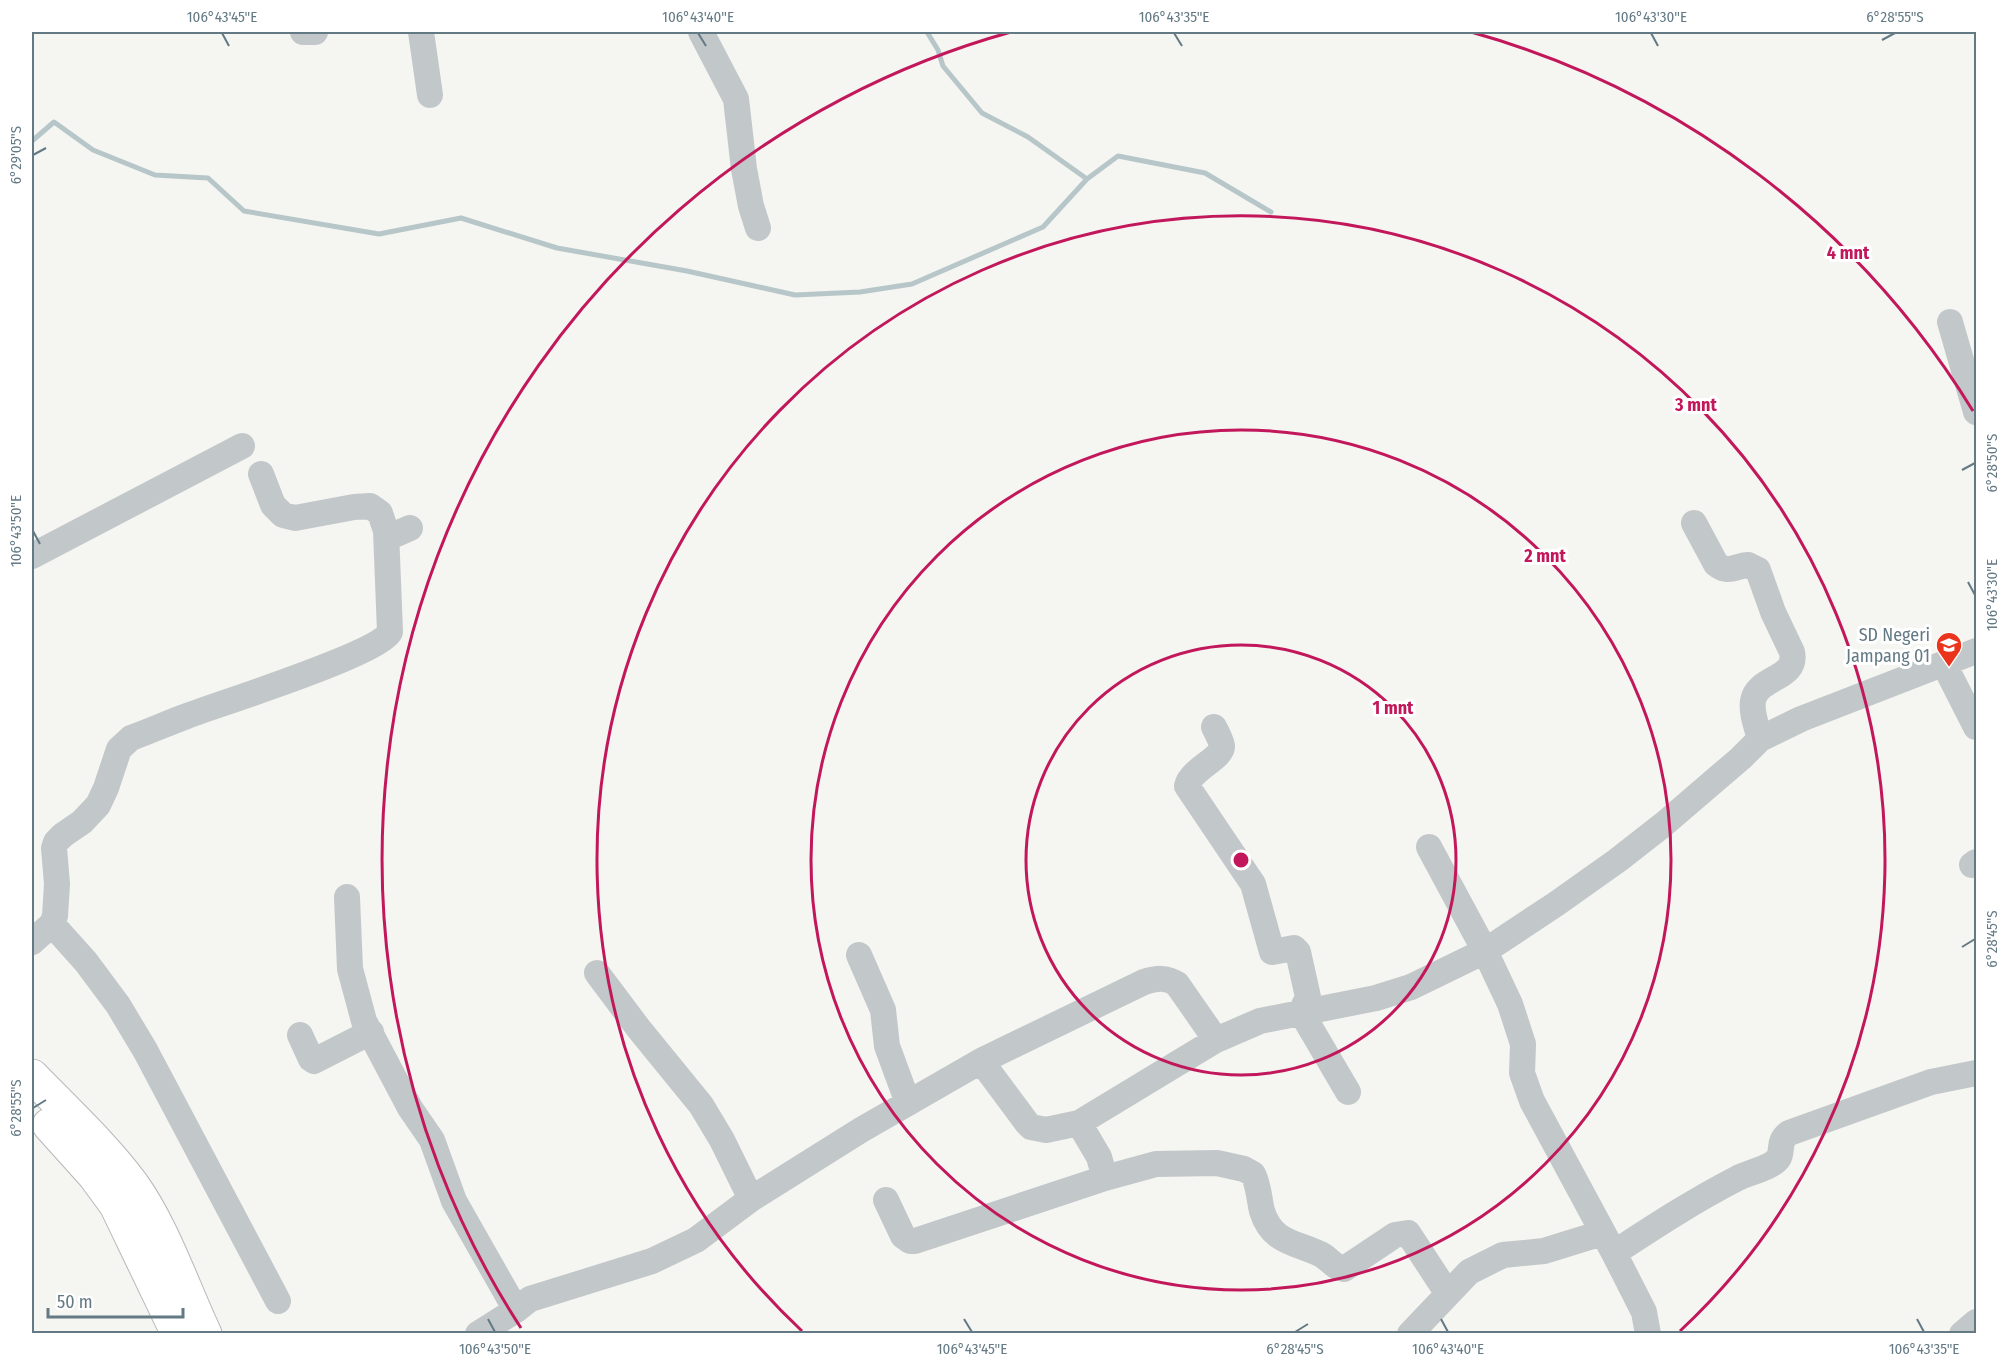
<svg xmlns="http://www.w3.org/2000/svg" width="2008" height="1365" viewBox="0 0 2008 1365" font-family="'Fira Sans Condensed',sans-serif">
  <rect width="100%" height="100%" fill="#f5f5f1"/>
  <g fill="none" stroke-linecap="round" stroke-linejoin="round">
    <!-- stream -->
    <path stroke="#b7c6c8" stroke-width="5" d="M927,32L938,50L943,66L982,113L1028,137L1087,179
      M32,141L54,122L93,150L155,175L208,178L244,211L379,234L461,218L557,248L687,271L795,295L860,292L912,284L1043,227L1087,179L1118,156L1205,173L1271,212"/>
    <!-- highway casing -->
    <g stroke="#b5b9bb" stroke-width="35">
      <path id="highway" d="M32,1076C66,1111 103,1145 132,1184C162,1225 183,1287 205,1334
        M49,1125L94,1175L116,1205L178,1334"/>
    </g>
    <!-- minor -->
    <path stroke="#c2c7c9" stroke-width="26" d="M303,32H315
      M421,32L430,95
      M701,32L736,99L744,169L751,206L758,228
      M1950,322L1976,412
      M1694,523L1716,564C1728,574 1735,566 1748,565L1758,570L1773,612L1792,652C1798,680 1757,676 1753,701C1751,712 1757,728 1760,739
      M387,538L410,528
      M32,556L242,446
      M1944,664L1976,727
      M1214,727C1217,733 1221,740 1222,746C1223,758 1191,769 1187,786L1253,884L1272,952L1294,948L1298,952L1308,997L1301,1012L1348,1092
      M1429,847L1485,951L1510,1004L1523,1044L1522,1073L1532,1101L1614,1253L1644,1312L1648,1334
      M1972,865L1976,862
      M347,897L350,969L364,1021L410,1108L432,1140L454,1201L516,1310
      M52,924L86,962L118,1005L145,1050L278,1301
      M32,942L52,924L55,916L57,884L54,848L56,842L63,835L82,822L98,805L106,788L119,749L131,738C150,731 168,723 187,716C221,703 376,655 390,632L386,531L380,513L370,506L354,507L295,518L283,515L273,505L261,474
      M859,955L883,1010L887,1046L908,1103
      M597,973L639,1029L701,1105L722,1140L751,1199
      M300,1035L311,1059L314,1061L371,1032
      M981,1061L1027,1123L1031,1127L1046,1130L1079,1123L1216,1040
      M1079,1123L1099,1157L1105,1178
      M886,1200L903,1236L910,1241H915L1105,1178L1156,1164L1217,1163L1244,1169L1253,1174C1259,1186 1259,1199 1262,1211C1272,1243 1295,1242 1320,1254C1329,1258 1334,1268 1344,1269L1395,1235L1408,1233L1448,1294
      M1614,1253C1655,1226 1695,1200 1738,1178C1749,1172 1766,1170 1776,1161C1785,1153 1776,1142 1789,1133L1931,1082L1976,1073
      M478,1334L516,1310L530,1299L652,1261L696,1240L751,1199L861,1130L981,1061L1144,982C1157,978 1166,977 1177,984L1216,1040L1260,1021L1376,998L1411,987L1485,951L1556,904L1618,860L1664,824L1741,758L1760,739L1801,719L1976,651
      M1410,1334L1469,1272L1503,1255L1544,1251L1602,1233
      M1962,1334L1976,1322"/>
    <!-- highway -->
    <use href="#highway" stroke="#fff" stroke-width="33"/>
  </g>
  <!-- ticks -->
  <path fill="none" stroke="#637984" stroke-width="2" d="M222,33L229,46M698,33L706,46M1174,33L1182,46M1651,33L1658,46M1882,40L1895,33M33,155L46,148M1962,470L1975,463M33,531L40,544M1968,582L1975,595M1962,947L1975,939M33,1108L46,1100M488,1319L495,1332M964,1319L972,1332M1441,1319L1448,1332M1917,1319L1924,1332M1295,1332L1308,1324"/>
  <!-- distance rings -->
  <g fill="none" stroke="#c2185b" stroke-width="3">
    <circle cx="1241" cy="860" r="215"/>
    <circle cx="1241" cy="860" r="430"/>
    <path d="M802 1331A644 644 0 1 1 1680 1331"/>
    <path d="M521 1328A859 859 0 0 1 1011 32M1471 32A859 859 0 0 1 1973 411"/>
  </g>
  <!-- icons -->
  <defs>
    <g id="school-pin" transform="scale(1.35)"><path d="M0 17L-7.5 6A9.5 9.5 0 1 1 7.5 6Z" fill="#ea341c" stroke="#fff"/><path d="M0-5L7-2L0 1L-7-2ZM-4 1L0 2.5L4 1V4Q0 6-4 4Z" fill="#fff"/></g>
  </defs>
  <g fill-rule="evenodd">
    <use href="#school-pin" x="1949" y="645"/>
  </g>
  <g text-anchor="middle" stroke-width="6" stroke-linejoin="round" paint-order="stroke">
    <!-- poi labels -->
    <g font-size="18" fill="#637984" stroke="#fff" text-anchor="end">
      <text x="1930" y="641">SD Negeri<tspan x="1930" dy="21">Jampang 01</tspan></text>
    </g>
  </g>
  <circle cx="1241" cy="860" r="9" fill="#c2185b" stroke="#fff" stroke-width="3"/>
  <g font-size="18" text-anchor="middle" font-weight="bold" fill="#c2185b" stroke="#fff" stroke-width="6" stroke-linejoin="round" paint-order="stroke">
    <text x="1848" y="259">4 mnt</text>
    <text x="1696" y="411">3 mnt</text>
    <text x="1545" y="562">2 mnt</text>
    <text x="1393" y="714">1 mnt</text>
  </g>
  <!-- border -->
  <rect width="2008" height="1365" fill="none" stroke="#ffffff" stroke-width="66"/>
  <!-- scale -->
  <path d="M48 1308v9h135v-9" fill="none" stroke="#637984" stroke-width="3"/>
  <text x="57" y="1308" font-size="18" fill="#637984" stroke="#ffffff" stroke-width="4.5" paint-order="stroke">50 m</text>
  <rect x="33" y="33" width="1942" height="1299" fill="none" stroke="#637984" stroke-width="2"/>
  <g font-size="15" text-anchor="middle" fill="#637984">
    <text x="222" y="22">106°43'45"E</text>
    <text x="698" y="22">106°43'40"E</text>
    <text x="1174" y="22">106°43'35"E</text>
    <text x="1651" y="22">106°43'30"E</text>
    <text x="1895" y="22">6°28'55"S</text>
    <text transform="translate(16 155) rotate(-90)" y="5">6°29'05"S</text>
    <text transform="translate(1992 463) rotate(-90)" y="5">6°28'50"S</text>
    <text transform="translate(16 531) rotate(-90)" y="5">106°43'50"E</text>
    <text transform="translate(1992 595) rotate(-90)" y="5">106°43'30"E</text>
    <text transform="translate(1992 939) rotate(-90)" y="5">6°28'45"S</text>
    <text transform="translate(16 1108) rotate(-90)" y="5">6°28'55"S</text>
    <text x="495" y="1354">106°43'50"E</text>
    <text x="972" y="1354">106°43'45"E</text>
    <text x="1295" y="1354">6°28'45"S</text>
    <text x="1448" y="1354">106°43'40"E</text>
    <text x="1924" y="1354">106°43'35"E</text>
  </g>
</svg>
